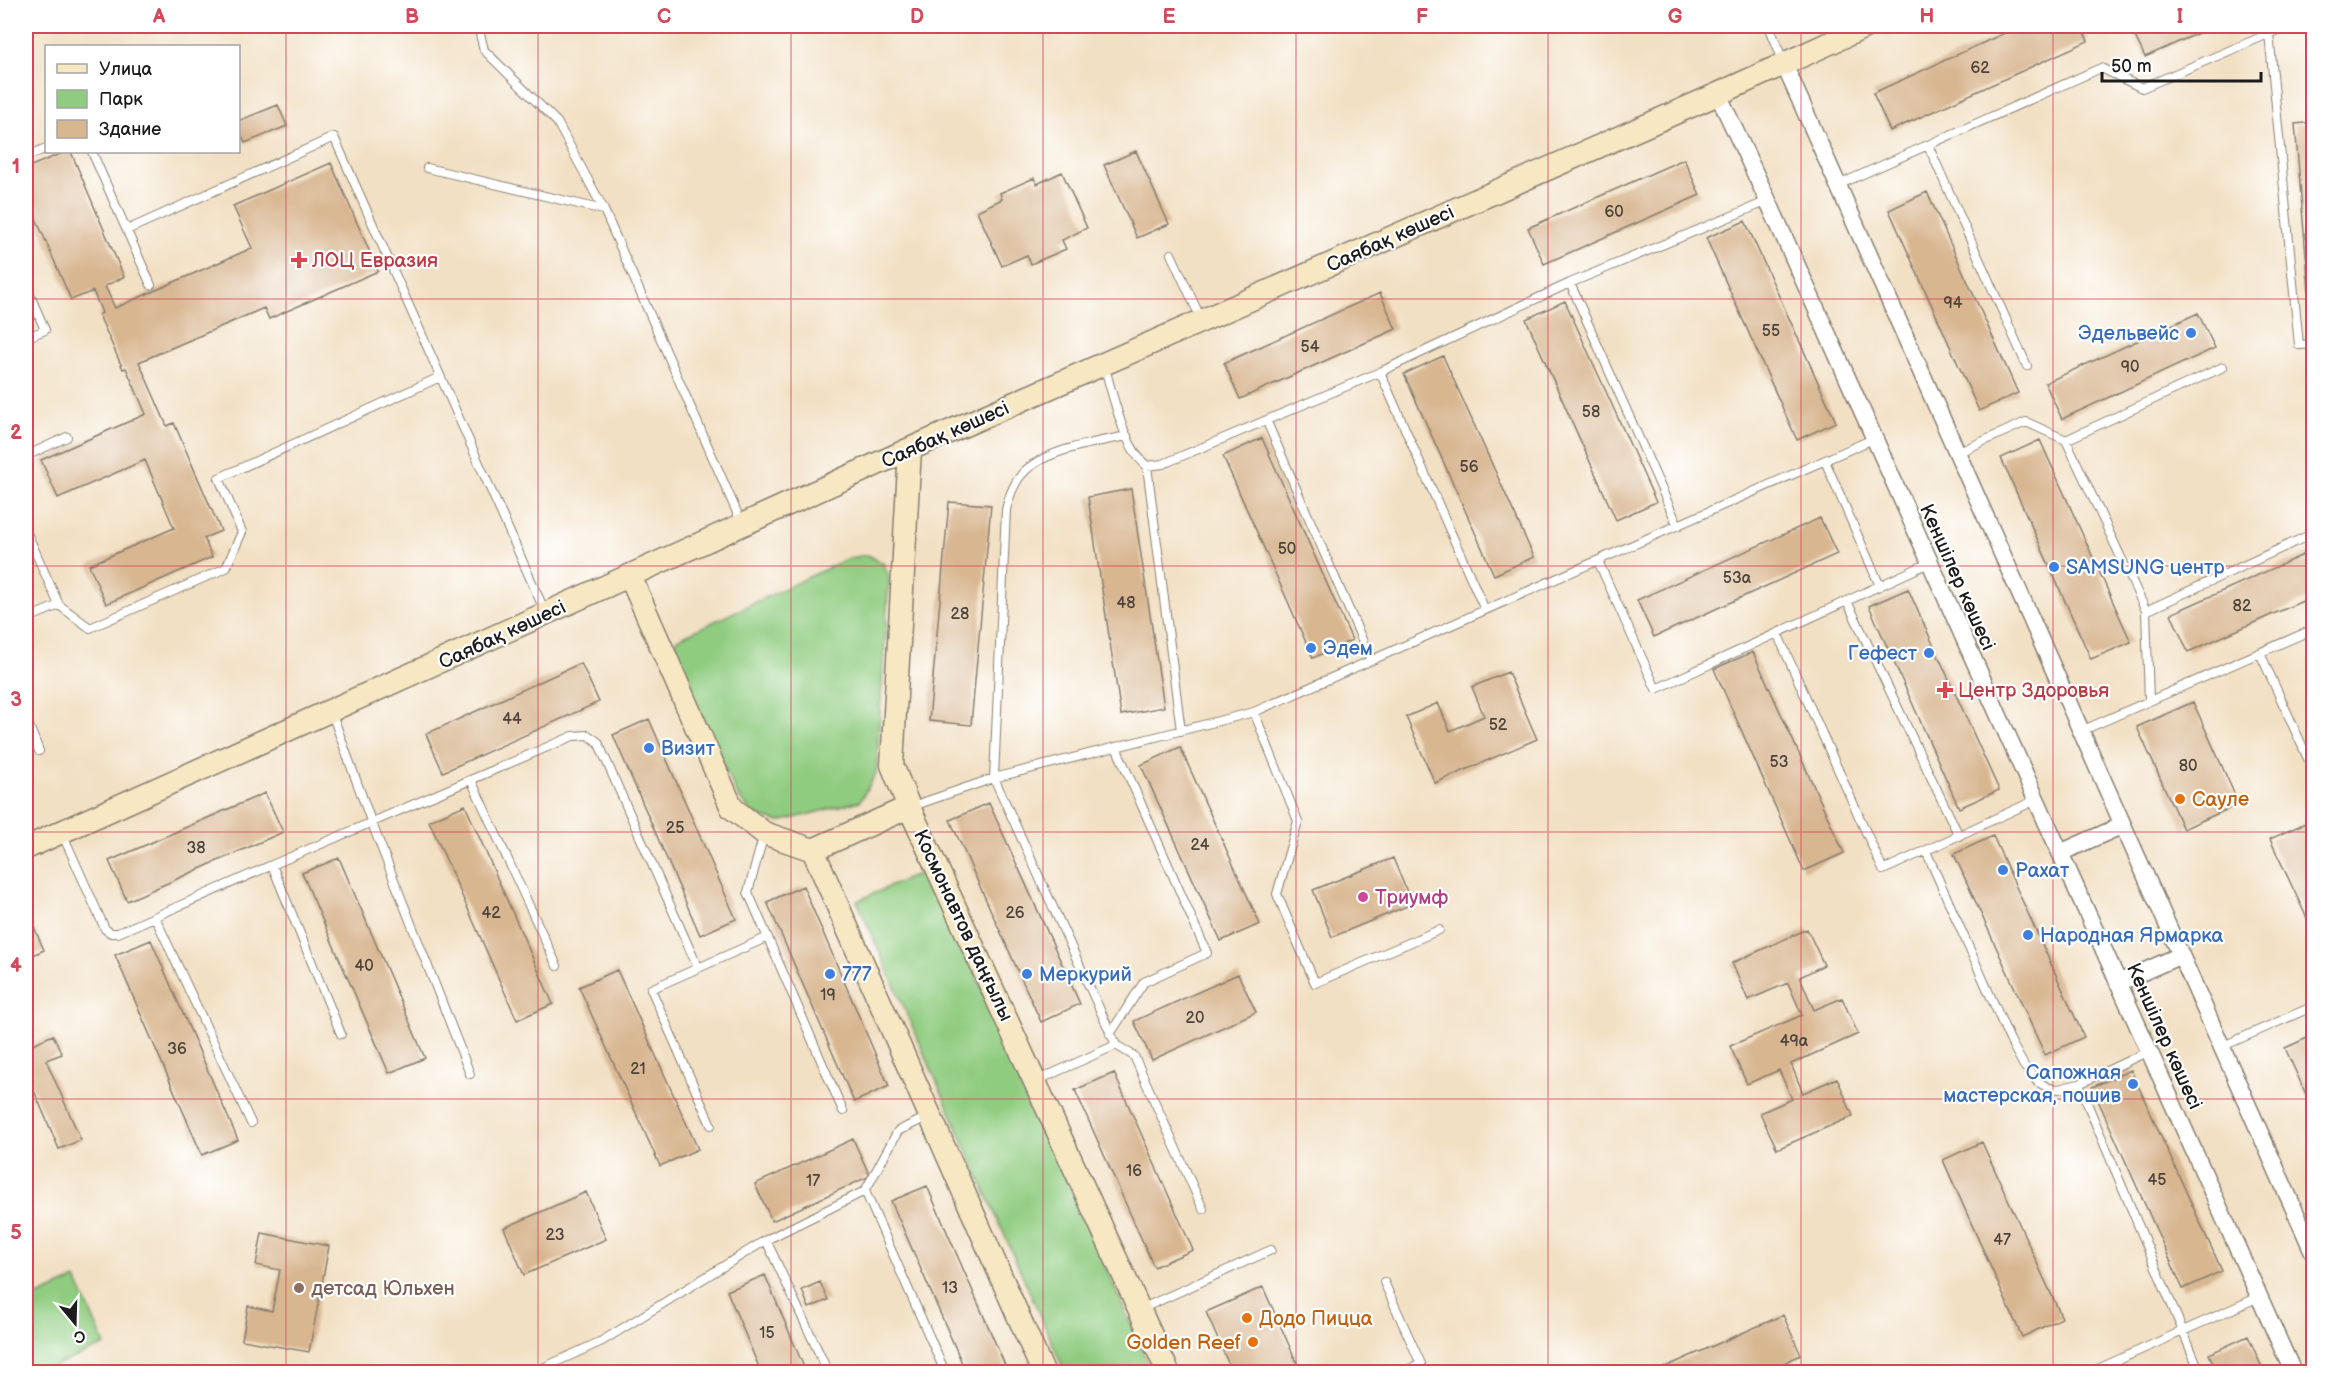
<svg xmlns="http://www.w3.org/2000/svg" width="2339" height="1398" viewBox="0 0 2339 1398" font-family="'Balsamiq Sans',sans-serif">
  <rect width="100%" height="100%" fill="#fff"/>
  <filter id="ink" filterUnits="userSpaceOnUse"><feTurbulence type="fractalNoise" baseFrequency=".0167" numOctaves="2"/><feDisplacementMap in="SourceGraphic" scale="12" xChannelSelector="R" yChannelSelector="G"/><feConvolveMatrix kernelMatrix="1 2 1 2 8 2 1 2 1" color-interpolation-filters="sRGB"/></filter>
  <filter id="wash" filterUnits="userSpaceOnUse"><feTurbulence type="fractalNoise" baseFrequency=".008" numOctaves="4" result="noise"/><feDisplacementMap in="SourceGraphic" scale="24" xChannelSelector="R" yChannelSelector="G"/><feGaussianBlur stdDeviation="1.35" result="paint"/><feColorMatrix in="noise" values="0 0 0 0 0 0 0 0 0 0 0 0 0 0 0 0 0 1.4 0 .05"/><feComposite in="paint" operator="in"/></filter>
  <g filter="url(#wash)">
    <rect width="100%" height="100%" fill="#f2e0c4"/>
    <!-- green -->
    <path fill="#90cc80" stroke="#56744e" stroke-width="1.5" d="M868,555L884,564L889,578L876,773L860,801L779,822L753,814L738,796L672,657L677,639L849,558Z
      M929,869L1152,1372H1065L857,901Z
      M76,1279L105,1345L40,1372H26V1301Z"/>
    <g id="blocks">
      <!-- building -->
      <path fill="#d8b690" d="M2020,26H2081L2088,41L1890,131L1873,93Z
        M2130,26H2214L2145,57Z
        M278,105L287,126L245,143L238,127V121Z
        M2314,122V292H2309L2295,124Z
        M1136,151L1169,224L1137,238L1104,165Z
        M65,152H71L124,277L105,286L115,308L252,248L233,206L331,163L378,271L269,319L264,308L139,362L167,426L174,423L221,531L204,538L212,557L106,604L89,565L174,528L145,460L58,498L41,460L146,414L126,368L123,369L99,315L102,313L93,291L71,300L32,209L26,212V168Z
        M1684,159L1700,195L1544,264L1528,228Z
        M1062,172L1087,228L1062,240L1066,249L1031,264L1027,255L1002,266L977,211L1002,199L1000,193L1034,178L1037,184Z
        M1927,192L2018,393L1979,411L1889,210Z
        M1745,221L1836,422L1797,440L1706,238Z
        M1380,293L1396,329L1240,399L1224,363Z
        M1565,301L1656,502L1616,520L1526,319Z
        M2198,313L2215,348L2062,419L2045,383Z
        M1443,356L1534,557L1494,575L1404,374Z
        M1262,438L1352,640L1313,658L1223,456Z
        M2040,440L2131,642L2091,659L2001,458Z
        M1131,489L1164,707L1121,715L1088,497Z
        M949,502L991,505L971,725L929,721Z
        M1820,518L1837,554L1654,637L1637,600Z
        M2314,550V596L2188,652L2171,614Z
        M1908,589L1999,790L1959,808L1869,606Z
        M1753,652L1844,853L1804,871L1714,669Z
        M581,663L599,702L443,772L426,734Z
        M1508,672L1537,739L1435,783L1406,717L1438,703L1450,731L1484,716L1472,687Z
        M2193,702L2239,804L2183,829L2137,727Z
        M649,719L736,919L700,935L613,735Z
        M1180,747L1260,924L1221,941L1141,765Z
        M265,793L283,832L127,901L109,861Z
        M989,803L1080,1004L1041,1022L950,820Z
        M465,805L553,1004L517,1020L429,821Z
        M2310,821L2314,828V925L2311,927L2270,839Z
        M1993,836L2084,1037L2045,1055L1954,854Z
        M339,858L425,1058L389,1073L302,873Z
        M1393,858L1412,904L1332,937L1313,890Z
        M803,886L889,1086L854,1102L767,902Z
        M33,925L44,950L26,958V928Z
        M1807,929L1824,965L1800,977L1814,1010L1842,998L1858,1034L1791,1064L1803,1093L1837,1078L1853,1116L1777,1149L1760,1113L1792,1099L1779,1070L1747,1084L1730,1046L1802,1015L1788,983L1748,1000L1732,963Z
        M151,940L238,1140L202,1155L115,955Z
        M617,970L698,1149L660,1166L579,987Z
        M1238,974L1256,1012L1152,1060L1134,1021Z
        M53,1035L62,1054L46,1060L81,1140L59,1149L26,1072V1047Z
        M2314,1035V1112L2285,1048Z
        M2131,1070L2222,1271L2183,1289L2092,1087Z
        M1114,1073L1193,1250L1154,1267L1075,1090Z
        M853,1139L870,1176L772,1221L755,1184Z
        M1982,1142L2062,1318L2022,1337L1943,1160Z
        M927,1186L1008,1372H966L891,1201Z
        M586,1192L606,1239L524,1275L504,1228Z
        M262,1233L329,1246L309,1352L242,1340L248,1306L272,1311L280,1270L256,1265Z
        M765,1275L806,1372H761L727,1291Z
        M820,1282L828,1300L809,1308L802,1290Z
        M1263,1287L1301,1372H1232L1206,1312Z
        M1783,1315L1801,1355L1763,1372H1654Z
        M2248,1336L2264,1372H2217L2209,1354Z
        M1451,1365L1454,1372H1435Z"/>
    </g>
  </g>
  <g filter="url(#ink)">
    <use href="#blocks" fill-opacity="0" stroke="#877e70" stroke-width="1.5"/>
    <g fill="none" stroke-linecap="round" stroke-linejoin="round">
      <!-- lane casing -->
      <g stroke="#877e70" stroke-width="10">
        <path id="lane" d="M478,26L484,50L557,122L604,210
          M1769,26L1784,63
          M2269,33L2299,345L2314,344
          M1928,145L2027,366
          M92,152L151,285
          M26,157L46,148
          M427,168L604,210L742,524
          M1838,185L2101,68L2142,88L2287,26
          M127,230L334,137L546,614
          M1171,254L1202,321
          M1570,283L1678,526
          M26,286L45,330L26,338
          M1104,365C1113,394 1123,447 1147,466L1163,464L1380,372L1570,283L1768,201
          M2223,367L2066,440L2146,611L2314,533
          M1380,372L1485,610
          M1267,422L1371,660
          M1127,436C1097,442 1049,449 1026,470C1015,480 1009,496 1006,510L994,778L1116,1045L1134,1056L1203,1209
          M1957,453L2026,422L2066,440
          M26,456L67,437
          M1825,461L1880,586
          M1147,466L1181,731
          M26,531L59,605
          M1598,561L1656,689L1929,563
          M1847,601L1959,836
          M2146,611L2149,701
          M26,619L59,605L90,628L226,568L242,532L219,478L440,377
          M1777,633L1883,870L2036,800
          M2260,653L2314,772
          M331,711L371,821L470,1074
          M1254,712L1298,821L1277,894L1315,983L1439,930
          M26,718L39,751
          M2081,731L2314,629
          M471,780L557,966
          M910,807L994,778L1254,712L1873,439
          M62,833L105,929L111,933H118L272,865L341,1034
          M764,834L748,892L843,1111
          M1926,851L2010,1040L2024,1066L2038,1082L2049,1088L2059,1089L2079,1084L2149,1051
          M272,865L573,736L588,735L598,742L698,968
          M155,917L251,1123
          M1110,1034L1144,982L1207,953L1116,747
          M2221,1047L2314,1006
          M1036,1081L1116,1045
          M2079,1084L2200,1372
          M711,1125L651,989L768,937
          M865,1191L945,1372
          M1384,1282L1421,1364L1402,1372
          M1141,1309L1271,1250
          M534,1372L602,1341L766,1240
          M828,1372L766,1240L865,1191L898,1131L929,1116
          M2091,1372L2259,1297"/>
      </g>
      <!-- street casing -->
      <g stroke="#877e70" stroke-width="19">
        <path id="street" d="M1784,64L2314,1254
          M1718,94L1768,201L2293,1372
          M2060,853L2123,825
          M2118,983L2181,955"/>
      </g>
      <!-- secondary casing -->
      <g stroke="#877e70" stroke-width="25">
        <path id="secondary" d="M910,449L892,765L909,807L1168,1372
          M630,576L732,808L764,833L813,850L1043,1372
          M26,848L910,449L1718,94L1867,26
          M813,850L909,807"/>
      </g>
      <!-- lane -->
      <use href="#lane" stroke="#fff" stroke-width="8"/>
      <!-- street -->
      <use href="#street" stroke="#fff" stroke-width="16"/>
      <!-- secondary -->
      <use href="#secondary" stroke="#f7e8c3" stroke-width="22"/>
    </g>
  </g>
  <!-- grid -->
  <path fill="none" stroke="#d1495b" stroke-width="1.5" stroke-opacity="0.55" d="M286,26V1372M538,26V1372M791,26V1372M1043,26V1372M1296,26V1372M1548,26V1372M1801,26V1372M2053,26V1372M26,299H2314M26,566H2314M26,832H2314M26,1099H2314"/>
  <!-- markers -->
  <g fill="#e0444e" stroke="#fff" stroke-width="2">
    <path d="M296 251h6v6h6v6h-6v6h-6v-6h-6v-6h6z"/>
    <path d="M1942 681h6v6h6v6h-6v6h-6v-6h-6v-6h6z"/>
  </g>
  <g fill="#3f7fe0" stroke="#fff" stroke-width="2">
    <circle cx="2191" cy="333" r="6"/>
    <circle cx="2054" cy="567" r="6"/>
    <circle cx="1311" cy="648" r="6"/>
    <circle cx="1929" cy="653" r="6"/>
    <circle cx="649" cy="748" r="6"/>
    <circle cx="2003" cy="870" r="6"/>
    <circle cx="2028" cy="935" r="6"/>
    <circle cx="830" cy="974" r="6"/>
    <circle cx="1027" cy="974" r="6"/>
    <circle cx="2133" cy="1084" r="6"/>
  </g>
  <g fill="#e8710a" stroke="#fff" stroke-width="2">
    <circle cx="2180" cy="799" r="6"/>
    <circle cx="1247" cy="1318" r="6"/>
    <circle cx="1253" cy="1342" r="6"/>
  </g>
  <circle fill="#d1479c" stroke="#fff" stroke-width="2" cx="1363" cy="897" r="6"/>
  <circle fill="#8d6e63" stroke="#fff" stroke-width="2" cx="299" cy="1288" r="6"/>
  <g text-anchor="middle" stroke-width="4.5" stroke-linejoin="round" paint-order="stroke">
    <!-- number labels -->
    <g font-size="16" fill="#4b4239">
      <text x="1980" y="73">62</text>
      <text x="1614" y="217">60</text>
      <text x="1953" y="308">94</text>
      <text x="1771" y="336">55</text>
      <text x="1310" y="352">54</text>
      <text x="2130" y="372">90</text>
      <text x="1591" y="417">58</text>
      <text x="1469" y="472">56</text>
      <text x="1287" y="554">50</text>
      <text x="1737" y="583">53а</text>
      <text x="1126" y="608">48</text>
      <text x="2242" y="611">82</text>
      <text x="960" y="619">28</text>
      <text x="512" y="724">44</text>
      <text x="1498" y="730">52</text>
      <text x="1779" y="767">53</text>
      <text x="2188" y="771">80</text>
      <text x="675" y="833">25</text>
      <text x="1200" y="850">24</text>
      <text x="196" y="853">38</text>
      <text x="491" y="918">42</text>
      <text x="1015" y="918">26</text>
      <text x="364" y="971">40</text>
      <text x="828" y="1000">19</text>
      <text x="1195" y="1023">20</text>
      <text x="1794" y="1046">49а</text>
      <text x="177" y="1054">36</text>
      <text x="638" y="1074">21</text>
      <text x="1134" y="1176">16</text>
      <text x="2157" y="1185">45</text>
      <text x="813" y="1186">17</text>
      <text x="555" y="1240">23</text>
      <text x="2002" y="1245">47</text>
      <text x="950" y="1293">13</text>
      <text x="767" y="1338">15</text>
    </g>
    <!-- street labels -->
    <g font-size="20" fill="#1c1c1c" stroke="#fff">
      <text transform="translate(1390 238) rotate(-24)" y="7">Саябақ көшесі</text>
      <text transform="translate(945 434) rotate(-24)" y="7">Саябақ көшесі</text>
      <text transform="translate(1958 577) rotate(66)" y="7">Кеншілер көшесі</text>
      <text transform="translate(502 634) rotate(-25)" y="7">Саябақ көшесі</text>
      <text transform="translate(964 925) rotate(65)" y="7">Космонавтов даңғылы</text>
      <text transform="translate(2165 1036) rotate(66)" y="7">Кеншілер көшесі</text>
    </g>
    <!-- health labels -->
    <g font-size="20" fill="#be3a42" stroke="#fff" text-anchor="start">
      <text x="312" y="267">ЛОЦ Евразия</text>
      <text x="1958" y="697">Центр Здоровья</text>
    </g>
    <!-- shop labels -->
    <g font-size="20" fill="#366cbe" stroke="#fff" text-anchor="start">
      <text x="2179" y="340" text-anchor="end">Эдельвейс</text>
      <text x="2066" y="574">SAMSUNG центр</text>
      <text x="1323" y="655">Эдем</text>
      <text x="1917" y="660" text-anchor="end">Гефест</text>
      <text x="661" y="755">Визит</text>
      <text x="2015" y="877">Рахат</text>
      <text x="2040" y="942">Народная Ярмарка</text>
      <text x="842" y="981">777</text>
      <text x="1039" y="981">Меркурий</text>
      <text x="2121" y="1079" text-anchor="end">Сапожная<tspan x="2121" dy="23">мастерская, пошив</tspan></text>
    </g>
    <!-- food labels -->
    <g font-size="20" fill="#c56008" stroke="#fff" text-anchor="start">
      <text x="2192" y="806">Сауле</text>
      <text x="1259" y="1325">Додо Пицца</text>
      <text x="1241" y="1349" text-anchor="end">Golden Reef</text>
    </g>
    <!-- hotel labels -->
    <g font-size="20" fill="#b23c85" stroke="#fff" text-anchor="start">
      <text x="1375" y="904">Триумф</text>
    </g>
    <!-- education labels -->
    <g font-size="20" fill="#785e54" stroke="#fff" text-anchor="start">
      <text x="311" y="1295">детсад Юльхен</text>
    </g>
  </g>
  <!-- margin -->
  <rect width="2339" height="1398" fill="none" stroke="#fff" stroke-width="66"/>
  <!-- legend -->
  <rect x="45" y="45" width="195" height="108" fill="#ffffff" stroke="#a4a4a4" stroke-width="1.5"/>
  <rect x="57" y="64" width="30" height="9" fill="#f7e8c3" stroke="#a4a4a4" stroke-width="1.5"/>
  <text x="99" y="75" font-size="18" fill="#1c1c1c">Улица</text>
  <rect x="57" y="90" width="30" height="18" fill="#90cc80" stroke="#a4a4a4" stroke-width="1.5"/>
  <text x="99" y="105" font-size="18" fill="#1c1c1c">Парк</text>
  <rect x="57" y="120" width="30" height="18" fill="#d8b690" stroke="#a4a4a4" stroke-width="1.5"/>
  <text x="99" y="135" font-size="18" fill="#1c1c1c">Здание</text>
  <!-- north arrow -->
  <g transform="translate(75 1323) rotate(161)" stroke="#ffffff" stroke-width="4.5" paint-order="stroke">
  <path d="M0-4.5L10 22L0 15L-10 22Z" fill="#1c1c1c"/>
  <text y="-9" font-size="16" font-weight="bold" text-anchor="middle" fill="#1c1c1c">С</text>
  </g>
  <!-- scale -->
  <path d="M2102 72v9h159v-9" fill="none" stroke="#1c1c1c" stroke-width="3"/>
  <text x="2111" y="72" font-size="18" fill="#1c1c1c" stroke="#ffffff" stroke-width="4.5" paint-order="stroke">50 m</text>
  <rect x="33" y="33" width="2273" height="1332" fill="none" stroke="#d1495b" stroke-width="2"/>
  <g font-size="20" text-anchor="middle" font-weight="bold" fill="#d1495b">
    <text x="159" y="23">A</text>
    <text x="412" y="23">B</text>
    <text x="664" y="23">C</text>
    <text x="917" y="23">D</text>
    <text x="1169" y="23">E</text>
    <text x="1422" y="23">F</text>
    <text x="1675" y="23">G</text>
    <text x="1927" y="23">H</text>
    <text x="2180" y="23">I</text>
    <text x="16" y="173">1</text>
    <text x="16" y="439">2</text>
    <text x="16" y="706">3</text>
    <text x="16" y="972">4</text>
    <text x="16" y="1239">5</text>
  </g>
</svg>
